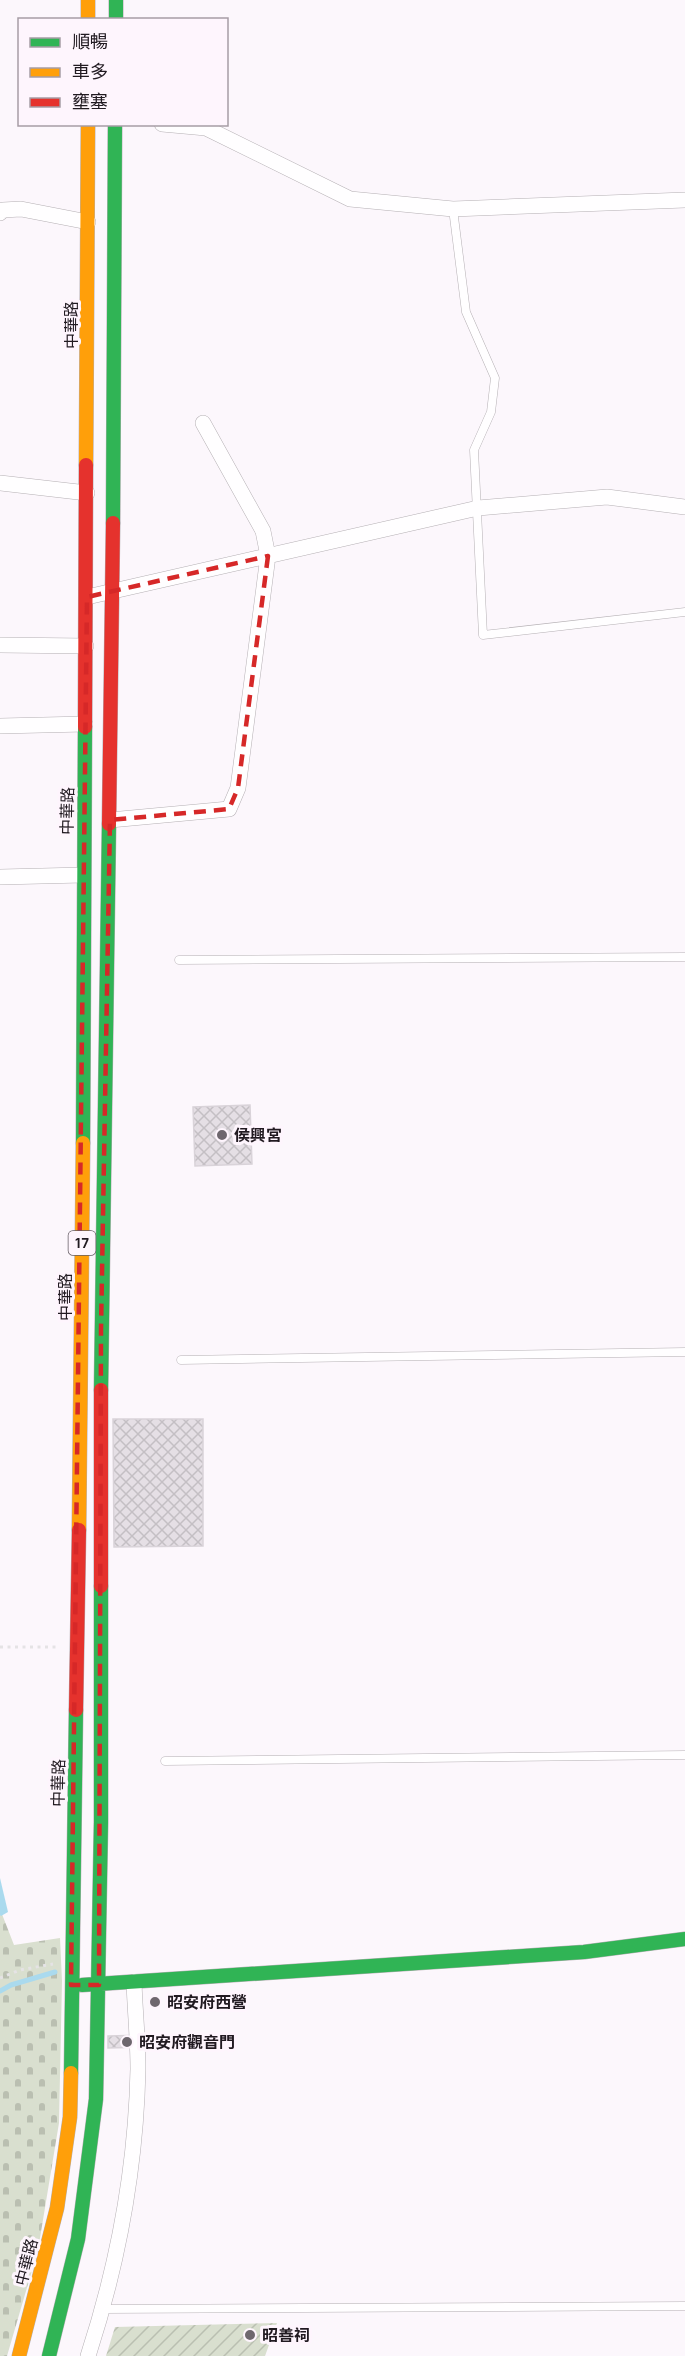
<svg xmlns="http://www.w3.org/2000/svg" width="685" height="2356" viewBox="0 0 685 2356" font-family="Manrope,'Noto Sans TC',sans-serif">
  <defs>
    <pattern id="cemetery-stones" width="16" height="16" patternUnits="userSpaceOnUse" patternTransform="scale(1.5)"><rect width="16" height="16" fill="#d9dfcf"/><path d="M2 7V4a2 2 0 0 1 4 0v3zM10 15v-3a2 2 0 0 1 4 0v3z" fill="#babfb1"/></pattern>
    <pattern id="garden-furrows" width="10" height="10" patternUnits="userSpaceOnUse" patternTransform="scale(1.5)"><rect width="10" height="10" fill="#d9dfcf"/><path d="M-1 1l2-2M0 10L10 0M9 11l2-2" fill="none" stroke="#babfb1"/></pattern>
    <pattern id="building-cross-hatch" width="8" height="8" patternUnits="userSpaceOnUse" patternTransform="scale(1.5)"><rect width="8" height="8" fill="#e5dfe5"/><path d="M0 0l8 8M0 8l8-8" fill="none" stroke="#c4bfc4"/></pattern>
  </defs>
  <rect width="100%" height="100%" fill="#fcf7fc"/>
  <!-- cemetery -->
  <path fill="url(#cemetery-stones)" d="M0,1909L14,1945L60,1938L62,1981L59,2123L38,2250L7,2356H0Z"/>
  <!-- garden -->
  <path fill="url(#garden-furrows)" d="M277,2323L265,2356H106L115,2327Z"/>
  <!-- water -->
  <path fill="#aadaee" d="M0,1878L8,1912L1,1916L0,1915Z"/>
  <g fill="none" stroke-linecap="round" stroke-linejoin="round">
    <!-- stream -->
    <path stroke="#aadaee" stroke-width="5" d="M0,1991L11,1985L55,1972"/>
  </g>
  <!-- building -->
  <path fill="url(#building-cross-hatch)" stroke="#d9d3d9" stroke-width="1.5" d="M250,1105L252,1164L195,1166L193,1107Z
    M113,1419H203V1546L114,1547Z
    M147,2035V2047L108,2048V2036Z"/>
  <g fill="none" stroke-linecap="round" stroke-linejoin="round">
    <!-- lane casing -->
    <g stroke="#b5b0b4" stroke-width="9">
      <path id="lane" d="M453,209L466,312L495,378L491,412L474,450L483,635L685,612
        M179,960L685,957
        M181,1360L685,1352
        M165,1761L685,1755
        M103,2309L685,2306"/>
    </g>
    <!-- street casing -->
    <g stroke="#b5b0b4" stroke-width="16">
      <path id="street" d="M162,124L206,128L350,199L453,209L685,200
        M0,213L3,210L21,209L88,222
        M0,483L87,493
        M87,597L478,508L607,497L685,507
        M0,645L86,646
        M0,726L85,724
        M110,820L229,809L238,788L268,556L263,531L203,423
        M0,877L83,875
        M88,2356C118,2264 136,2166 138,2069C138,2040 135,2011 134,1982"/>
    </g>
    <!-- fast casing -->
    <g stroke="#b5b0b4" stroke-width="15">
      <path id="fast" d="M116,0V20
        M113,523L115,124
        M83,1143L85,727
        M101,1390L109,824
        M82,1985L584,1952L685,1939
        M71,2073L76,1710
        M49,2356L78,2239L96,2099L101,1822V1586"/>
    </g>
    <!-- slow casing -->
    <g stroke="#b5b0b4" stroke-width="15">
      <path id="slow" d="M88,0V20
        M86,465L88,124
        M79,1530L83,1143
        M19,2356L57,2208L70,2117L71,2073"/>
    </g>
    <!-- jam casing -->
    <g stroke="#b5b0b4" stroke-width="15">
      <path id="jam" d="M85,727L86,465
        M109,824L113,523
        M101,1390V1586
        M76,1710L79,1530"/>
    </g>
    <!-- path -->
    <path stroke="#e5e3e5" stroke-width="3" stroke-dasharray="3 4.5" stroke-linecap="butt" d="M0,1647H58
      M0,1978L20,1970L53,1964"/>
    <!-- lane -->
    <use href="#lane" stroke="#fffeff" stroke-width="8"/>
    <!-- street -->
    <use href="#street" stroke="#fffeff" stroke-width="15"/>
    <!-- fast -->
    <use href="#fast" stroke="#30b455" stroke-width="14"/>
    <!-- slow -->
    <use href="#slow" stroke="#ff9f0a" stroke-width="14"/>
    <!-- jam -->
    <use href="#jam" stroke="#e5322d" stroke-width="14"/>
  </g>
  <!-- marked area -->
  <path fill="none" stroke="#d62828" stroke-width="4.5" stroke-dasharray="12 8" stroke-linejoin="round" d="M268,556L238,788L229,809L110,820L101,1330L99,1985H71L87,597Z"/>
  <!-- markers -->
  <g fill="#6e676e" stroke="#fef5fd" stroke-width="2">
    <circle cx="222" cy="1135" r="6"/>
    <circle cx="155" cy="2002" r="6"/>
    <circle cx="127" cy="2042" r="6"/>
    <circle cx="250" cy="2335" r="6"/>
  </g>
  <g text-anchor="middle" stroke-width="6" stroke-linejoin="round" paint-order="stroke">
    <!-- shield labels -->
    <rect fill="#fef5fd" stroke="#635c63" stroke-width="1.5" x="68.5" y="1231" width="27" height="24" rx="4.5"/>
    <g font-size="15" font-weight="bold" fill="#211a21">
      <text x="82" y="1248">17</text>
    </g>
    <!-- street labels -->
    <g font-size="16" fill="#211a21" stroke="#fef5fd">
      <text transform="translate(71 325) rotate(-90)" y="6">中華路</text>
      <text transform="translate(67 811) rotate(-89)" y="6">中華路</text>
      <text transform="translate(65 1297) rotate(-90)" y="6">中華路</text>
      <text transform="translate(58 1783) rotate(-89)" y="6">中華路</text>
      <text transform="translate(26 2262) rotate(-76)" y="6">中華路</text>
    </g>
    <!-- poi labels -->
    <g font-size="16" font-weight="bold" fill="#211a21" stroke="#fef5fd" text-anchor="start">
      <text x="234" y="1141">侯興宮</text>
      <text x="167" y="2008">昭安府西營</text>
      <text x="139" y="2048">昭安府觀音門</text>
      <text x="262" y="2341">昭善祠</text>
    </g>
  </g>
  <!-- legend -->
  <rect x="18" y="18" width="210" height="108" fill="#fef5fd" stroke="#a69da5" stroke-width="1.5"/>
  <rect x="30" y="38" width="30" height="9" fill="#30b455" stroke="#a69da5" stroke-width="1.5"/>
  <text x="72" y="48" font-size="18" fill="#211a21">順暢</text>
  <rect x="30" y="68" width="30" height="9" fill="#ff9f0a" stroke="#a69da5" stroke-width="1.5"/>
  <text x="72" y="78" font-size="18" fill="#211a21">車多</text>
  <rect x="30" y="98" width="30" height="9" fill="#e5322d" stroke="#a69da5" stroke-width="1.5"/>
  <text x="72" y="108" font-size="18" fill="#211a21">壅塞</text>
</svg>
